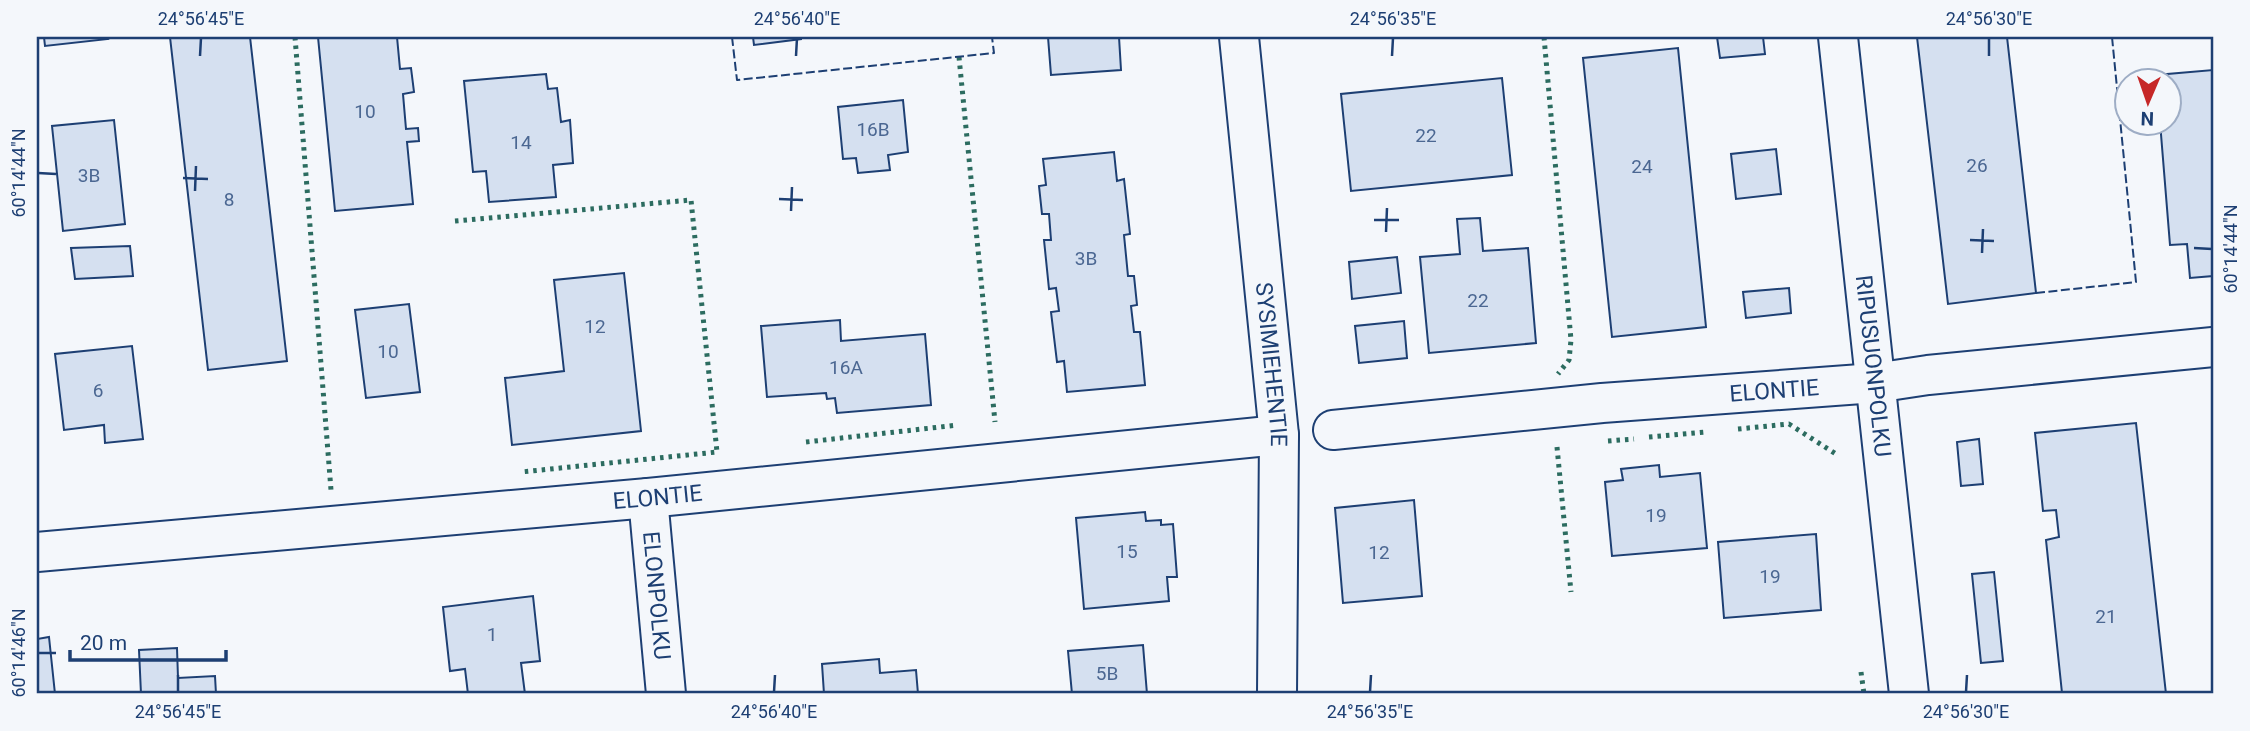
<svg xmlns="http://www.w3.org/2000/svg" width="2250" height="731" viewBox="0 0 2250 731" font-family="Roboto,sans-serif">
  <rect width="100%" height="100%" fill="#f4f7fb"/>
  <!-- building -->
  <path fill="#d5e0f0" stroke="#1d3f73" stroke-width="2" d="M44,37H107L108,39L45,46Z
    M170,37H250L287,361L208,370Z
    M318,37H397L400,69L411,68L414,92L403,94L406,129L418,128L419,141L407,142L413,204L335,211Z
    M753,37H801V39L754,45Z
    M1048,37H1119L1121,70L1051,75Z
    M1717,37H1763L1765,54L1720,58Z
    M1917,37H2007L2036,293L1948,304Z
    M1678,48L1706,327L1612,337L1583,58Z
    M2213,70V276L2190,278L2187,244L2170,245L2160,122H2170V80H2156V75Z
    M546,74L548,89L557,88L561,122L570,120L573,163L553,165L556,197L489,202L486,171L473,172L464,81Z
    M1502,78L1512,175L1351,191L1341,94Z
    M903,100L908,152L888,155L890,170L858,173L856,158L843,159L838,107Z
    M114,120L125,224L63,231L52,126Z
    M1776,149L1781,194L1736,199L1731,154Z
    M1114,152L1117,181L1124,179L1130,234L1124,235L1128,276H1134L1137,305L1131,306L1134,332H1140L1145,385L1067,392L1064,361L1057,362L1051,312L1059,311L1056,288L1049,289L1044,240H1051L1049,214H1042L1039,186L1046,185L1043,159Z
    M1480,218L1483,251L1528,248L1536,343L1429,353L1420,257L1460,254L1457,219Z
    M130,246L133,276L75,279L71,248Z
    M1397,257L1401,293L1352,299L1349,262Z
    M624,273L641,431L512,445L505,378L564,371L554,280Z
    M1789,288L1791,313L1746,318L1743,292Z
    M409,304L420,392L366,398L355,310Z
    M840,320L841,341L925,334L931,405L837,413L835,398L827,399L826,393L767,397L761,326Z
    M1404,321L1407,358L1359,363L1355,326Z
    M132,346L143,439L105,443L104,425L64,430L55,354Z
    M2136,423L2166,694L2062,693L2046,540L2059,537L2056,510L2043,511L2035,433Z
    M1979,439L1983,484L1961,486L1957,442Z
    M1659,465L1660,477L1700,473L1707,548L1612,556L1605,482L1623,480L1621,469Z
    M1414,500L1422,596L1343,603L1335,508Z
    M1145,512L1146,521L1161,520V525L1173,524L1177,577H1167L1169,601L1084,609L1076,518Z
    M1816,534L1821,610L1724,618L1718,542Z
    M1994,572L2003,661L1981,663L1972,574Z
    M533,596L540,661L521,663L525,694H468L465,669L450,671L443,607Z
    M49,637L55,694H37V639Z
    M1143,645L1147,694H1072L1068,651Z
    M177,648L178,678L215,676L216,694H141L139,650Z
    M879,659L880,673L916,670L918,694H824L822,664Z"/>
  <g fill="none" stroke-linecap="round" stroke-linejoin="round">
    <!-- street casing -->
    <g stroke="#1d3f73" stroke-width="42">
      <g id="street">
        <path id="s1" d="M1838,37L1909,694"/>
        <path id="s2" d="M1333,430L1602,403L1875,383L1928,375L2213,347"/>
        <path id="s3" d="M648,498L666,694"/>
        <path id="s4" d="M37,552L648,498L1279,435"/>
      </g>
    </g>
    <!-- secondary casing -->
    <g stroke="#1d3f73" stroke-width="42">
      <g id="secondary">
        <path id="s5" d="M1239,37L1279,435L1277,694"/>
      </g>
    </g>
    <!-- street -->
    <use href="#street" stroke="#f4f7fb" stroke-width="38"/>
    <!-- secondary -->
    <use href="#secondary" stroke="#f4f7fb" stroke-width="38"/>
    <!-- hedge -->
    <path stroke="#2c6c60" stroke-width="5" stroke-dasharray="3.5 5" stroke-linecap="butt" d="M295,37L331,490
      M1544,37L1571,340L1569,360L1558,374
      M959,57L995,422
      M455,221L691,200L717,452L521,472
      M1738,429L1789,424L1836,454
      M1649,437L1706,432
      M1608,441L1634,439
      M806,442L958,425
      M1557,447L1571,592
      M1861,672L1864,694"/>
    <!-- fence -->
    <path stroke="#1d3f73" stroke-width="2" stroke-dasharray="9 3.5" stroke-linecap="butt" d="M732,37L737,80L994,53L992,37
      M2036,293L2136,282L2112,37"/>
  </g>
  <!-- ticks -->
  <path fill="none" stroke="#1d3f73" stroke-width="2.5" d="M200,56L201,38M796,56L797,38M1392,56L1393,38M1989,56V38M38,173L56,174M183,178L208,179M195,191L196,166M779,199L803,200M791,211L792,187M1374,220H1399M1386,232L1387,208M1970,240L1994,241M2194,248L2212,249M1982,253L1983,229M38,653H56M178,692V675M774,692L775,675M1370,692L1371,675M1966,692L1967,675"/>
  <g text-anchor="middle" stroke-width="5" stroke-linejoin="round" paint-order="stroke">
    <!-- number labels -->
    <g font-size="19" fill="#4b6792">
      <text x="365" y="118">10</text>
      <text x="873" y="136">16B</text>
      <text x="1426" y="142">22</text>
      <text x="521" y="149">14</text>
      <text x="1977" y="172">26</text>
      <text x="1642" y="173">24</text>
      <text x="89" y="182">3B</text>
      <text x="229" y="206">8</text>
      <text x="1086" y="265">3B</text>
      <text x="1478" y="307">22</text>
      <text x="595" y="333">12</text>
      <text x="388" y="358">10</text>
      <text x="846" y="374">16A</text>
      <text x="98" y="397">6</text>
      <text x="1656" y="522">19</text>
      <text x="1127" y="558">15</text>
      <text x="1379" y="559">12</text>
      <text x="1770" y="583">19</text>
      <text x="2106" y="623">21</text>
      <text x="492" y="641">1</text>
      <text x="1107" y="680">5B</text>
    </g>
    <!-- street labels -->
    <g font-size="23" fill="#1d3f73" stroke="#f4f7fb">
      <text dy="8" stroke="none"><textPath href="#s5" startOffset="329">SYSIMIEHENTIE</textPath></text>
      <text dy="8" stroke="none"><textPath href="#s1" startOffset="331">RIPUSUONPOLKU</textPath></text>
      <text dy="8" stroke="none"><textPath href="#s2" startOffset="443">ELONTIE</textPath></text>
      <text dy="8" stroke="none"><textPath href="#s4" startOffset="623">ELONTIE</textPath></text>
      <text dy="8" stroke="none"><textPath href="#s3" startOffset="98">ELONPOLKU</textPath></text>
    </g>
  </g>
  <!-- border -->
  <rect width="2250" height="731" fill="none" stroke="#f4f7fb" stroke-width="77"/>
  <!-- north arrow -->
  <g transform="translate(2148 102) rotate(182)"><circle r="33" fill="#f4f7fb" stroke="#9eadc5" stroke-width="2"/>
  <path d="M0-5L12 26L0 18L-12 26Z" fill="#c62828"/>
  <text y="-10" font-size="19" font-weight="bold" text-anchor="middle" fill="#1d3f73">N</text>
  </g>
  <!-- scale -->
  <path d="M70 650v10h156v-10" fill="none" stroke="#1d3f73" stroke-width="3.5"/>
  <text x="80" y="650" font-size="21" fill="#1d3f73" stroke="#f4f7fb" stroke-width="5" paint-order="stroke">20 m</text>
  <rect x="38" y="38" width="2174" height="654" fill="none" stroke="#1d3f73" stroke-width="2.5"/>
  <g font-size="18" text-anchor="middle" fill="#1d3f73">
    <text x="201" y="25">24°56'45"E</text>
    <text x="797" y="25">24°56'40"E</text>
    <text x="1393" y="25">24°56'35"E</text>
    <text x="1989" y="25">24°56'30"E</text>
    <text transform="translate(19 173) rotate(-90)" y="6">60°14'44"N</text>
    <text transform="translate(2231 249) rotate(-90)" y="6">60°14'44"N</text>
    <text transform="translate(19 653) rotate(-90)" y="6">60°14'46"N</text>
    <text x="178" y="718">24°56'45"E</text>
    <text x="774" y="718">24°56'40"E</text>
    <text x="1370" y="718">24°56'35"E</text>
    <text x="1966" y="718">24°56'30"E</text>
  </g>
</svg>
